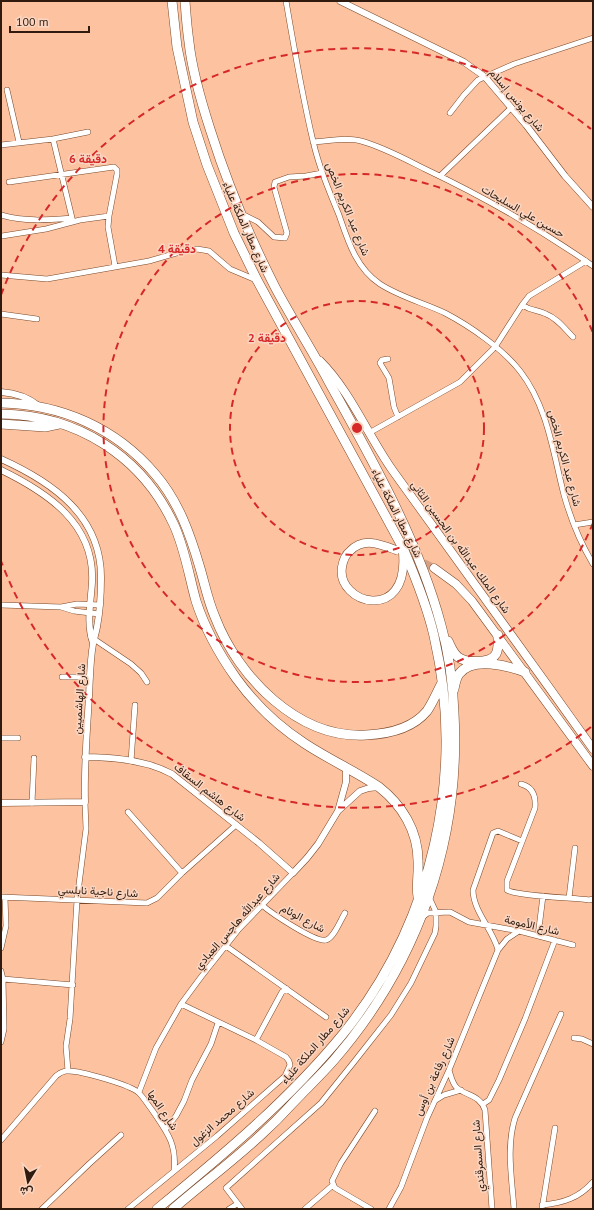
<svg xmlns="http://www.w3.org/2000/svg" width="594" height="1210" viewBox="0 0 594 1210" font-family="'PT Sans',Vazirmatn,sans-serif">
  <rect width="100%" height="100%" fill="#fdc3a1"/>
  <g fill="none" stroke-linecap="round" stroke-linejoin="round">
    <!-- trunk-tunnel -->
    <path stroke="#d4a184" stroke-width="8" stroke-dasharray="8 4" stroke-linecap="butt" d="M402,553L434,568"/>
    <!-- minor casing -->
    <g stroke="#794829" stroke-width="6">
      <path id="minor" d="M286,1C294,48 302,95 313,141C319,167 329,191 339,215C348,241 356,268 380,284C400,297 424,303 445,313C470,326 503,349 520,371C548,407 553,453 564,495C571,520 580,542 593,564
        M7,90L19,142
        M450,113L464,95L478,80L514,64L593,38
        M53,139L73,222
        M313,142C329,141 346,137 361,141C383,147 405,159 425,169C484,197 540,229 593,266
        M1,145L53,139L88,132
        M440,176L511,108
        M9,182L114,167L117,170V174L109,216
        M240,213L258,222L274,237L285,238L287,233L274,187L275,182L289,177L306,176L322,173
        M1,215C25,222 47,220 72,218
        M2,236L46,229L80,220L109,216L108,227L115,266
        M1,275L47,279L149,261L187,250L197,249L209,251L230,269L256,280
        M522,305C533,312 537,309 546,314C557,318 565,329 573,337
        M1,314L37,319
        M388,359L382,360L380,363L389,378L394,407L398,417
        M369,433L460,382L495,347L522,305L529,296L586,261
        M574,525L593,522
        M1,605L61,607L77,604L100,605
        M61,607L74,611L99,614
        M91,637L131,664L141,673L147,682
        M62,677H90
        M1,738H18
        M131,761L135,705
        M521,784C533,787 536,797 535,808L507,881V890C515,896 575,898 589,900L593,899
        M32,803L34,758
        M128,812L182,873
        M1,897L147,903L157,898L182,873L236,825
        M569,898L575,848
        M262,905C271,913 316,943 326,940C334,938 341,919 345,913
        M421,918L428,913L450,912L469,922L519,931L573,945
        M538,936L543,896
        M226,946L326,1017
        M1,948L6,926L5,898
        M498,950C493,930 473,911 473,890L493,833L498,831L522,841
        M1,971L3,979L4,1029L1,1042
        M3,979L73,985
        M574,1038L582,1039L593,1044
        M256,1040L282,992L287,989
        M449,1070C451,1076 452,1083 457,1088C467,1096 480,1095 485,1110L492,1209
        M68,1071L66,1046L70,1019L77,900L86,829L85,802
        M139,1092L156,1048L181,1004L201,977L239,929L293,873
        M436,1100L444,1095L461,1090
        M483,1104L489,1100L499,1080L525,1019L555,940
        M165,1130L176,1116L184,1101L192,1080L211,1044L218,1023
        M1,1140L56,1076C60,1073 62,1071 67,1071C79,1070 131,1085 139,1093C144,1098 148,1105 152,1110C167,1132 177,1144 174,1171
        M542,1205C563,1203 579,1198 593,1182
        M42,1209L89,1164L121,1135
        M128,1209L217,1136L285,1076L290,1065L289,1061L286,1057L256,1040L181,1004
        M229,1209L237,1204
        M242,1209L226,1188L321,1103L354,1062L391,1015L411,983L435,933L436,926V912L429,897
        M305,1209L333,1185
        M371,1209L335,1188L332,1181L341,1163L375,1111
        M389,1209L401,1187L427,1118L449,1070L498,950L507,939L519,931
        M514,1209C512,1179 506,1147 515,1118L561,1014
        M542,1209L555,1128"/>
    </g>
    <!-- tertiary casing -->
    <g stroke="#794829" stroke-width="7">
      <path id="tertiary" d="M340,1L464,62L485,77L526,125L565,176L593,207
        M1,392C15,393 28,397 39,406
        M1,459C52,482 102,516 101,579C101,594 100,611 97,627C96,633 94,638 93,644C90,661 90,679 89,696C87,731 84,766 85,802L1,803
        M1,470C48,493 95,524 92,582C91,602 86,623 93,643
        M85,757C114,757 146,760 172,774L259,843L293,873L307,858L318,844L338,811L346,782V768
        M338,811L360,791L369,788L379,787"/>
    </g>
    <!-- trunk casing -->
    <g stroke="#794829" stroke-width="9">
      <path id="trunk" d="M320,361C351,392 368,436 393,471C460,564 527,656 593,749
        M396,550C380,544 364,537 350,551C345,555 343,561 342,567C336,604 409,624 403,553
        M434,568L456,584L472,601L593,766"/>
    </g>
    <!-- motorway casing -->
    <g stroke="#794829" stroke-width="10">
      <path id="motorway" d="M1,403C61,404 116,428 155,474C179,502 190,534 200,568C205,585 208,601 215,617C238,677 298,739 366,735C388,734 413,728 427,711C433,702 437,692 442,683
        M1,414C77,415 142,456 174,525C185,549 189,576 196,601C205,629 219,654 236,678C254,703 278,726 304,743C328,759 355,771 379,787C402,805 418,831 418,861C419,873 416,885 418,897
        M1,424L45,427L59,424
        M448,641C451,647 453,653 458,657C466,663 490,664 496,654C499,648 498,641 498,635
        M454,689C455,684 456,678 459,674C473,656 508,666 525,672
        M157,1209C223,1155 289,1100 343,1034C433,922 466,775 434,636C427,605 415,576 403,548L257,280L234,233L207,165L193,122L177,47L172,1
        M173,1209C202,1184 234,1160 262,1134C272,1125 282,1115 291,1105C305,1090 320,1076 334,1060C418,963 461,841 454,713C453,684 449,653 441,625C418,539 372,460 329,382C312,350 292,319 275,287C249,236 227,183 210,129C201,101 192,71 189,42C187,28 186,15 185,1"/>
    </g>
    <!-- minor -->
    <use href="#minor" stroke="#fff" stroke-width="5"/>
    <!-- tertiary -->
    <use href="#tertiary" stroke="#fff" stroke-width="6"/>
    <!-- trunk -->
    <use href="#trunk" stroke="#fff" stroke-width="8"/>
    <!-- motorway -->
    <use href="#motorway" stroke="#fff" stroke-width="9"/>
  </g>
  <!-- distance rings -->
  <g fill="none" stroke="#d62828" stroke-width="2" stroke-dasharray="7 5">
    <circle cx="357" cy="428" r="127"/>
    <path d="M593 523A254 254 0 1 1 593 333"/>
    <path d="M591 727A380 380 0 0 1 1 561M1 295A380 380 0 0 1 591 129"/>
  </g>
  <g text-anchor="middle" stroke-width="3" stroke-linejoin="round" paint-order="stroke">
    <!-- street labels -->
    <g font-size="11" fill="#301b0e" stroke="#fad6c2">
      <text transform="translate(517 100) rotate(50)" y="4">شارع يونس إسلام</text>
      <text transform="translate(348 209) rotate(68)" y="4">شارع عبد الكريم الخص</text>
      <text transform="translate(523 211) rotate(30)" y="4">حسين علي السليحات</text>
      <text transform="translate(246 227) rotate(66)" y="4">شارع مطار الملكة علياء</text>
      <text transform="translate(565 458) rotate(75)" y="4">شارع عبد الكريم الخص</text>
      <text transform="translate(397 513) rotate(63)" y="4">شارع مطار الملكة علياء</text>
      <text transform="translate(461 547) rotate(54)" y="4">شارع الملك عبدالله بن الحسين الثاني</text>
      <text transform="translate(79 699) rotate(-86)" y="4">شارع الهاشميين</text>
      <text transform="translate(210 792) rotate(38)" y="4">شارع هاشم السقاف</text>
      <text transform="translate(98 891) rotate(3)" y="4">شارع ناجية نابلسي</text>
      <text transform="translate(303 918) rotate(28)" y="4">شارع الوئام</text>
      <text transform="translate(237 921) rotate(-49)" y="4">شارع عبدالله هاجس العبادي</text>
      <text transform="translate(532 925) rotate(13)" y="4">شارع الأمومة</text>
      <text transform="translate(315 1045) rotate(-49)" y="4">شارع مطار الملكة علياء</text>
      <text transform="translate(434 1076) rotate(-66)" y="4">شارع رفاعة بن أوس</text>
      <text transform="translate(163 1110) rotate(56)" y="4">شارع المها</text>
      <text transform="translate(222 1117) rotate(-41)" y="4">شارع محمد الزغول</text>
      <text transform="translate(478 1156) rotate(-94)" y="4">شارع السمرقندي</text>
    </g>
  </g>
  <circle cx="357" cy="428" r="6" fill="#d62828" stroke="#fad6c2" stroke-width="2"/>
  <g font-size="12" text-anchor="middle" font-weight="bold" fill="#d62828" stroke="#fad6c2" stroke-width="3" stroke-linejoin="round" paint-order="stroke">
    <text x="88" y="163">6 دقيقة</text>
    <text x="177" y="253">4 دقيقة</text>
    <text x="267" y="342">2 دقيقة</text>
  </g>
  <!-- border -->
  <rect width="594" height="1210" fill="none" stroke="#301b0e" stroke-width="4"/>
  <!-- north arrow -->
  <g transform="translate(28 1182) rotate(190)" stroke="#fad6c2" stroke-width="3" paint-order="stroke">
  <path d="M0-3L7 15L0 10L-7 15Z" fill="#301b0e"/>
  <text y="-6" font-size="11" font-weight="bold" text-anchor="middle" fill="#301b0e">ش</text>
  </g>
  <!-- scale -->
  <path d="M10 26v6h79v-6" fill="none" stroke="#301b0e" stroke-width="2"/>
  <text x="16" y="26" font-size="12" fill="#301b0e" stroke="#fad6c2" stroke-width="3" paint-order="stroke">100 m</text>
</svg>
